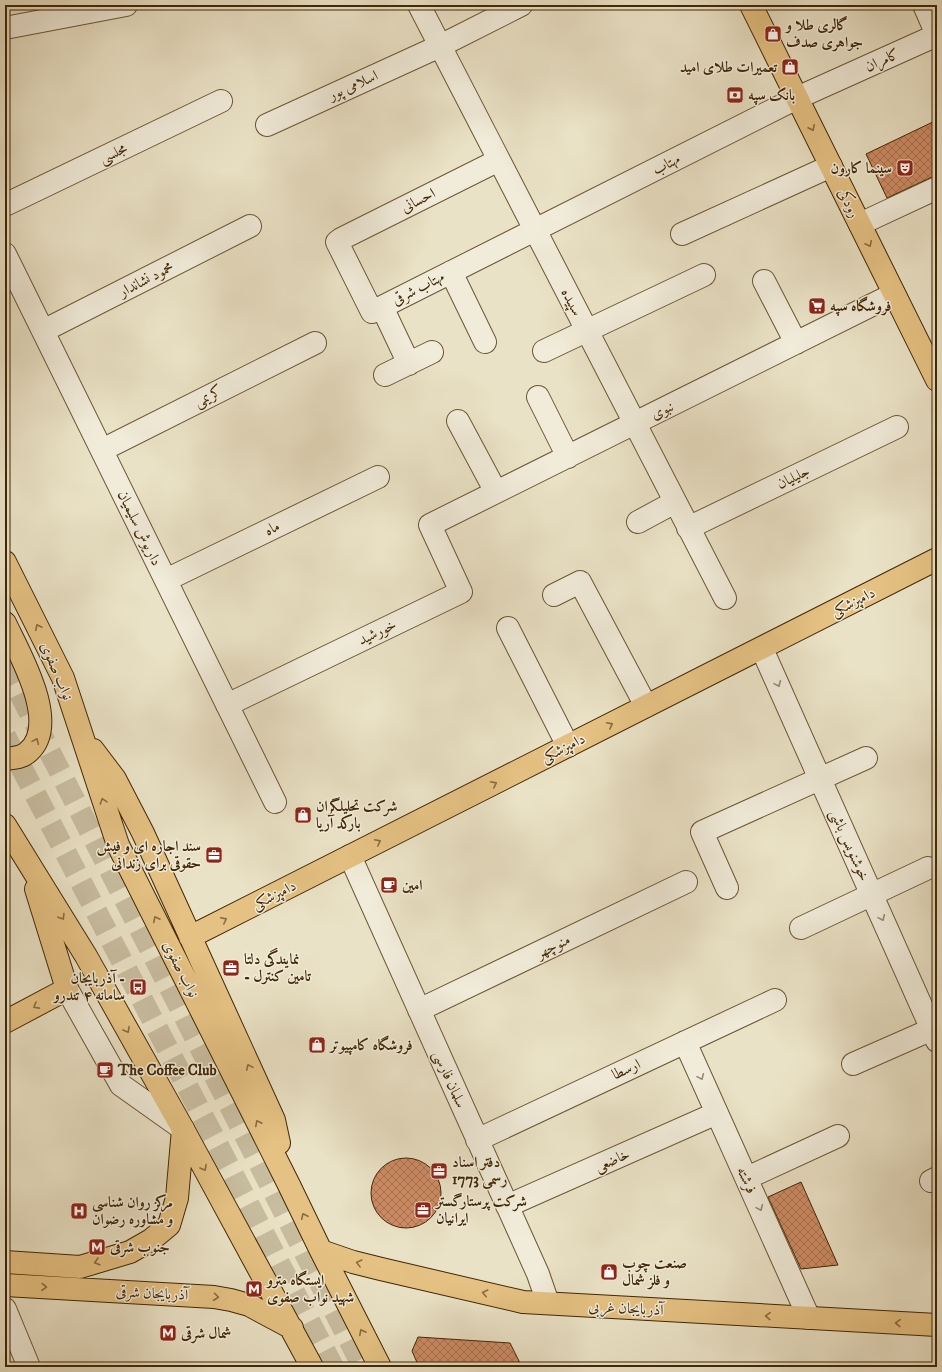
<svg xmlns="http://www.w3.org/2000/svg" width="942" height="1372" viewBox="0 0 942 1372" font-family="'IM FELL DW Pica',Amiri,serif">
  <defs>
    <pattern id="building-cross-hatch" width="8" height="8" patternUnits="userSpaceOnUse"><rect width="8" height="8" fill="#ce8c65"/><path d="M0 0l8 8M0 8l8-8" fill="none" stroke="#a97251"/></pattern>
  </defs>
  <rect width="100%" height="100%" fill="#eae2c6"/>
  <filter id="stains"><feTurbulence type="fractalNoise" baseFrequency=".005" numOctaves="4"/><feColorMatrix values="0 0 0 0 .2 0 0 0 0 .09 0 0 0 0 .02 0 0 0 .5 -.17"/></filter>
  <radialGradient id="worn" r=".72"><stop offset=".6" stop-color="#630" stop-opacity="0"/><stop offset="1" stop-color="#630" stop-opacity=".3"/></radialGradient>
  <!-- building -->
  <path fill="url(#building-cross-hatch)" stroke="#412706" d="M937,120V176L932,177L887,198L866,154Z
    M371 1193a35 35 0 1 1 70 0a35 35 0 1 1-70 0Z
    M801,1182L838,1265L801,1269L768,1197Z
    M418,1337L510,1343L522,1367H419L412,1351Z"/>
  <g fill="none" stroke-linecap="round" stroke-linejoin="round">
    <!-- highway-tunnel -->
    <path stroke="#c8bda0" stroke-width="22" stroke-dasharray="22 11" stroke-linecap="butt" d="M5,664L363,1367
      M5,736L333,1367"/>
    <!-- minor casing -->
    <g stroke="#6b5636" stroke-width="24">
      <path id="minor" d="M419,5L725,598
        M5,28L126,5
        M267,125L440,46L521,5
        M499,160L341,239L337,242L372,312L797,98L937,35L924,5
        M5,205L221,101
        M860,224L937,188
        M682,234L831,166
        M5,254L275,802
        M451,272L485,342
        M764,281L796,343
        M382,307L409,364
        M43,331L250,226
        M544,351L704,275
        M385,375L432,352
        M538,397L568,457
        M458,421L496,492
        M102,450L315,343
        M638,522L675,502
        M688,528L897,427
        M166,580L378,477
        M554,595L580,582L646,706
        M508,628L568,746
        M762,649L937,1041
        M227,705L461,592L430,525L894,294
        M350,856L538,1274L548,1303
        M727,888L702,832L866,758
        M801,928L928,868
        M67,989L121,1085L183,1129
        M419,1010L686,882
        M685,1042L809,1318
        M853,1064L937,1027
        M477,1140L775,1000
        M747,1178L838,1136
        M931,1181L937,1178
        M507,1206L717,1113
        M5,1309L29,1367"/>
    </g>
    <!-- major casing -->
    <g stroke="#412706" stroke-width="24">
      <path id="major" d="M751,5L937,380
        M5,562L63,678L118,845L288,1183L321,1251L380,1367
        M5,623C19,653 61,724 28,752C22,758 13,758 5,759
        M93,750L115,779L143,833L274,1120L279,1143
        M5,825L86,956L183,1129L312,1367
        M190,937L937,559
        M5,1022L67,989L36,889
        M321,1251L353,1262L381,1269L523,1302L937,1325
        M5,1262L80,1267L130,1252L151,1240L169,1225L177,1198L183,1129
        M5,1285L214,1297L231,1300L249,1305L292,1328"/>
    </g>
    <!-- minor -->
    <use href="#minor" stroke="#f1ecda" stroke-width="22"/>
    <!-- major -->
    <use href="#major" stroke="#e5c183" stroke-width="22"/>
  </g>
  <!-- one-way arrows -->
  <defs><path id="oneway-chevron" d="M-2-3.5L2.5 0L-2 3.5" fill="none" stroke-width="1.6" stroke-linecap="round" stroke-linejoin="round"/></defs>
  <g stroke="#8b6c3e">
    <use href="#oneway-chevron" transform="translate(812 128) rotate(64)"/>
    <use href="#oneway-chevron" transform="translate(869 244) rotate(64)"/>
    <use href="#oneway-chevron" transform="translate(38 627) rotate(-117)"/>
    <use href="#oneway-chevron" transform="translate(610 725) rotate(-27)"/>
    <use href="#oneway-chevron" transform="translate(36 741) rotate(-66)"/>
    <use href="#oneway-chevron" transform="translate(494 784) rotate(-27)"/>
    <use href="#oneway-chevron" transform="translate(103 801) rotate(-108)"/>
    <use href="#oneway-chevron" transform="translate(378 842) rotate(-27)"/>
    <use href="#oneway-chevron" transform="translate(62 917) rotate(58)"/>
    <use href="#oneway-chevron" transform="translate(156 919) rotate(-117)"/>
    <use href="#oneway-chevron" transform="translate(224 920) rotate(-27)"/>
    <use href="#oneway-chevron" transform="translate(36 1006) rotate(151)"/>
    <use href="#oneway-chevron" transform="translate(127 1030) rotate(61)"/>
    <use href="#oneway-chevron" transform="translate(249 1067) rotate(-114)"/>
    <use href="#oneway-chevron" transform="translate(258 1123) rotate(-117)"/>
    <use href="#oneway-chevron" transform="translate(204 1168) rotate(61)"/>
    <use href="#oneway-chevron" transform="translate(304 1216) rotate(-115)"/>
    <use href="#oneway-chevron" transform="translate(97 1262) rotate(164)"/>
    <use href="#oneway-chevron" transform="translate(359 1263) rotate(-166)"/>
    <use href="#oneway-chevron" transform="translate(44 1287) rotate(3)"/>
    <use href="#oneway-chevron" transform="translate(485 1293) rotate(-167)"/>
    <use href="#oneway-chevron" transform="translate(216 1297) rotate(7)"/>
    <use href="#oneway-chevron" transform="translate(768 1316) rotate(-177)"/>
    <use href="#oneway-chevron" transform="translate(898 1323) rotate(-177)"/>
    <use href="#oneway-chevron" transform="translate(362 1332) rotate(-117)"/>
  </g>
  <g stroke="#998a70">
    <use href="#oneway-chevron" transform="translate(778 684) rotate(66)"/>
    <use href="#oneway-chevron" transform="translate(882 918) rotate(66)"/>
    <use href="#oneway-chevron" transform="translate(701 1077) rotate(66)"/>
    <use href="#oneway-chevron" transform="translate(760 1208) rotate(66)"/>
  </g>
  <!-- icons -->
  <defs>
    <g id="shop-square" transform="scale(0.9)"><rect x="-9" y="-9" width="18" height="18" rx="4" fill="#8f2418" stroke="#f1ecda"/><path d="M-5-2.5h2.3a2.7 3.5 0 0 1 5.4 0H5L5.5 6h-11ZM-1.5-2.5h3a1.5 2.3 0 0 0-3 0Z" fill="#fff"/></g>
    <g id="bank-square" transform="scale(0.9)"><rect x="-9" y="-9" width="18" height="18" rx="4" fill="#8f2418" stroke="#f1ecda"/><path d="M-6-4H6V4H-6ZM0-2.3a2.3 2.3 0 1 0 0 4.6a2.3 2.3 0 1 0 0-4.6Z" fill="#fff"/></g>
    <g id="theatre-square" transform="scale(0.9)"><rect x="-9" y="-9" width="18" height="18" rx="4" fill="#8f2418" stroke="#f1ecda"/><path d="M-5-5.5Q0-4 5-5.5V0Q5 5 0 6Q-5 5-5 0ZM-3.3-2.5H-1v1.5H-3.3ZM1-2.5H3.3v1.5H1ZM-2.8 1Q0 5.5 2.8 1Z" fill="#fff"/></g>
    <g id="supermarket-square" transform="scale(0.9)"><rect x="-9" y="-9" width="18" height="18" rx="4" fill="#8f2418" stroke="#f1ecda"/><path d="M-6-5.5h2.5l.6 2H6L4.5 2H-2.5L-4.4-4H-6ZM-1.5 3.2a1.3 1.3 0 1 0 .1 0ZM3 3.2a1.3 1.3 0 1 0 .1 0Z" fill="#fff"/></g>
    <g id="office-square" transform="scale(0.9)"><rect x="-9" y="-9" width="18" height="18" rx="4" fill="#8f2418" stroke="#f1ecda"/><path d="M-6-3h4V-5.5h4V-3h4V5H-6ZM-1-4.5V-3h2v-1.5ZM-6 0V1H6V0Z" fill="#fff"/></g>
    <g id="cafe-square" transform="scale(0.9)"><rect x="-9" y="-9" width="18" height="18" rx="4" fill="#8f2418" stroke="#f1ecda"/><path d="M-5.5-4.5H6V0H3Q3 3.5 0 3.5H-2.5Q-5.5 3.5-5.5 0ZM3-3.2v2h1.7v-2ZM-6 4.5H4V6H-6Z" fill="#fff"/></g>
    <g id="bus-square" transform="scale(0.9)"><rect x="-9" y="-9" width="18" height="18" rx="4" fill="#8f2418" stroke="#f1ecda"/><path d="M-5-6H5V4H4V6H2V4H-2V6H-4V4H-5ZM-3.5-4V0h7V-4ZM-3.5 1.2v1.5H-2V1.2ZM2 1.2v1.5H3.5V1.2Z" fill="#fff"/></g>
    <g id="hospital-square" transform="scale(0.9)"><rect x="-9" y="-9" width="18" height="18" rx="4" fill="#8f2418" stroke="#f1ecda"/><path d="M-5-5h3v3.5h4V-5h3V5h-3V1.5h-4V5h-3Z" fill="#fff"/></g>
    <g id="metro-square" transform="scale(0.9)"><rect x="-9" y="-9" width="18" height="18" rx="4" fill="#8f2418" stroke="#f1ecda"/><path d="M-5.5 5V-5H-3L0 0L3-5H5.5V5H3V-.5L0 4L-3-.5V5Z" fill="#fff"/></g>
  </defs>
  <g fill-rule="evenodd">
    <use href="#shop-square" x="773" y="34"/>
    <use href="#shop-square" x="790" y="67"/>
    <use href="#bank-square" x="735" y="95"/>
    <use href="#theatre-square" x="905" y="168"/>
    <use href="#supermarket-square" x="817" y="306"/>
    <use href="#shop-square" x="303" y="815"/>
    <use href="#office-square" x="214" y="855"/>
    <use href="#cafe-square" x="389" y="885"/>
    <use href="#office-square" x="231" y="968"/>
    <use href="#bus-square" x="138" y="987"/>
    <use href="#shop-square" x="317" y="1045"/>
    <use href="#cafe-square" x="105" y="1070"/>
    <use href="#office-square" x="439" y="1171"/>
    <use href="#office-square" x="423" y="1210"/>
    <use href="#hospital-square" x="79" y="1211"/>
    <use href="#metro-square" x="97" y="1247"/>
    <use href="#shop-square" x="609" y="1272"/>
    <use href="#metro-square" x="254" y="1289"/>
    <use href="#metro-square" x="168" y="1333"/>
  </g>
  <g text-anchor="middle" stroke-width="3" stroke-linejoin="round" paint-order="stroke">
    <!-- poi labels -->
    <g font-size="15" font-weight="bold" fill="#412706" stroke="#f1ecda" text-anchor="start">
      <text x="786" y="30">گالری طلا و<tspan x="786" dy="17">جواهری صدف</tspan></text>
      <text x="777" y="72" text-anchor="end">تعمیرات طلای امید</text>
      <text x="748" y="100">بانک سپه</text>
      <text x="892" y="173" text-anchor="end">سینما کارون</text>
      <text x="830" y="311">فروشگاه سپه</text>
      <text x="316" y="811">شرکت تحلیلگران<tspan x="316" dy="17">بارکد آریا</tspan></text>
      <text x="201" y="851" text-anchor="end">سند اجاره ای و فیش<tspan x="201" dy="17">حقوقی برای زندانی</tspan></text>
      <text x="402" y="890">امین</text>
      <text x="244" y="964">نمایندگی دلتا<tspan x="244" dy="17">- تامین کنترل</tspan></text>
      <text x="125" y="983" text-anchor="end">آذربایجان -<tspan x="125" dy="17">سامانه ۴ تندرو</tspan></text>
      <text x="330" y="1050">فروشگاه کامپیوتر</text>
      <text x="118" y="1075">The Coffee Club</text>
      <text x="452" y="1167">دفتر اسناد<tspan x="452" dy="17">رسمی 1773</tspan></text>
      <text x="436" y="1206">شرکت پرستارگستر<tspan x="436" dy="17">ایرانیان</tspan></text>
      <text x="92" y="1207">مرکز روان شناسی<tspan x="92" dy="17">و مشاوره رضوان</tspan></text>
      <text x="110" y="1252">جنوب شرقی</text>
      <text x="622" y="1268">صنعت چوب<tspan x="622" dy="17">و فلز شمال</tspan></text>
      <text x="267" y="1285">ایستگاه مترو<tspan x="267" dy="17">شهید نواب صفوی</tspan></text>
      <text x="181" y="1338">شمال شرقی</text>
    </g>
    <!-- street labels -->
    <g font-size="15" fill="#412706" stroke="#f1ecda">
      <text transform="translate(882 60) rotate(-24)" y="5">کامران</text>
      <text transform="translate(353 85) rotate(-24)" y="5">اسلامی پور</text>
      <text transform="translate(113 153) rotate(-26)" y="5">مجلسی</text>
      <text transform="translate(666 164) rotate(-27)" y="5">مهتاب</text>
      <text transform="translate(418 200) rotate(-27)" y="5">احسانی</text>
      <text transform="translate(849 203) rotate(64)" y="5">رودکی</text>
      <text transform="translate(146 279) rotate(-27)" y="5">محمود نشاندار</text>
      <text transform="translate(418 288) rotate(-27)" y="5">مهتاب شرقی</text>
      <text transform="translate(572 302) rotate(63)" y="5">سپیده</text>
      <text transform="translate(208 396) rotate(-27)" y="5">کریمی</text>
      <text transform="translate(662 410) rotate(-26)" y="5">نبوی</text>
      <text transform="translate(793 477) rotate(-26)" y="5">جلیلیان</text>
      <text transform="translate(140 528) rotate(64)" y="5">داریوش سلیمیان</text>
      <text transform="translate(272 528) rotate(-26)" y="5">ماه</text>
      <text transform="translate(853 602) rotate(-27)" y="5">دامپزشکی</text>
      <text transform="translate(377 632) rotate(-26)" y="5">خورشید</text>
      <text transform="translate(57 671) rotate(67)" y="5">نواب صفوی</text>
      <text transform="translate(563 748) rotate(-27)" y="5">دامپزشکی</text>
      <text transform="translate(850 845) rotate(66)" y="5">خوشنویس باشی</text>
      <text transform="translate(274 895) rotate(-27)" y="5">دامپزشکی</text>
      <text transform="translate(553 946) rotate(-26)" y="5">منوچهر</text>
      <text transform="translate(181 969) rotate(63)" y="5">نواب صفوی</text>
      <text transform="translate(626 1069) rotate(-25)" y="5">ارسطا</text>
      <text transform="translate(450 1079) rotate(66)" y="5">سلمان فارسی</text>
      <text transform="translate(612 1160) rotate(-24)" y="5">خاضعی</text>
      <text transform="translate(747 1180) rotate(66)" y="5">فرشته</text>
      <text transform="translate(152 1293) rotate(3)" y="5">آذربایجان شرقی</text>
      <text transform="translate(626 1308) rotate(3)" y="5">آذربایجان غربی</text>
    </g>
  </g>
  <!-- margin -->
  <rect width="942" height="1372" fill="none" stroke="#eae2c6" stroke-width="20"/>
  <rect x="6" y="6" width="930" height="1360" fill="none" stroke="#412706" stroke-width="2"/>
  <rect x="10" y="10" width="922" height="1352" fill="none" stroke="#412706"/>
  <rect width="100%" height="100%" filter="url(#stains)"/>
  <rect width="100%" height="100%" fill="url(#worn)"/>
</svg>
